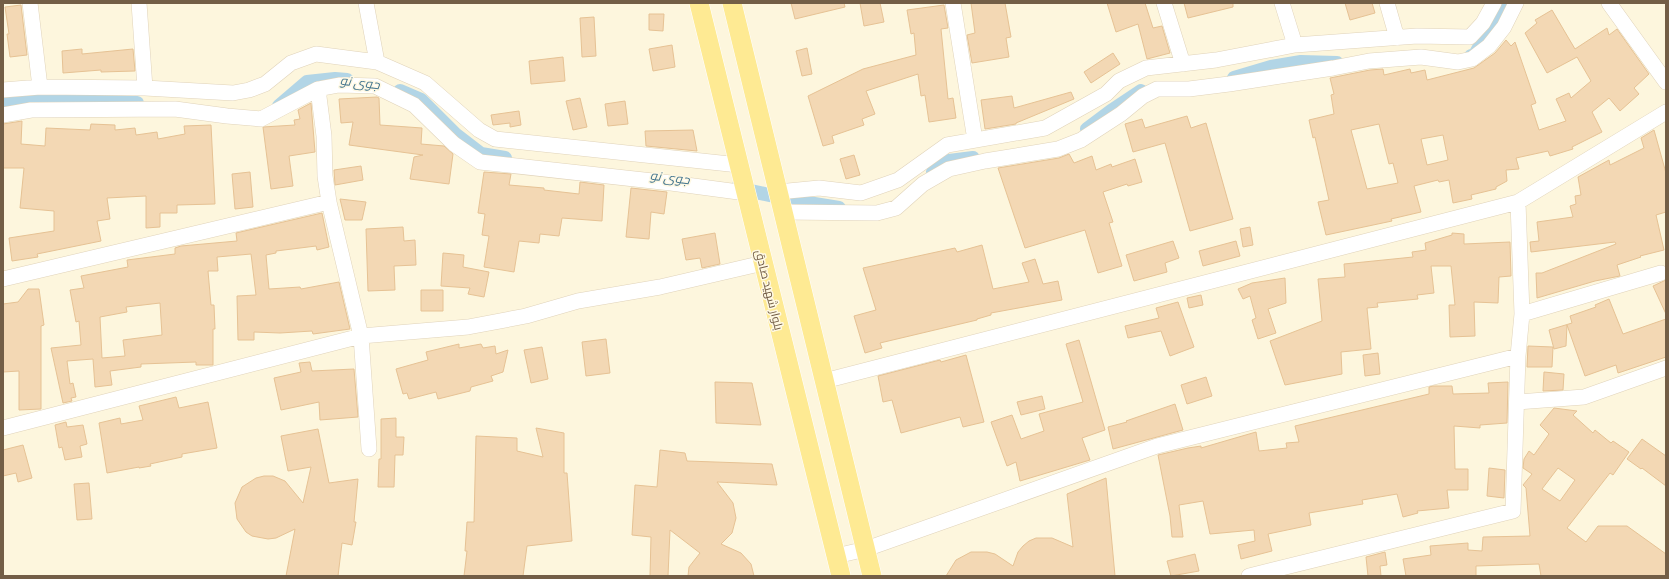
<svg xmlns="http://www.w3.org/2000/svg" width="1669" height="579" viewBox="0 0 1669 579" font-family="Barlow,Cairo,sans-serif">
  <rect width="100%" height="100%" fill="#fdf6dd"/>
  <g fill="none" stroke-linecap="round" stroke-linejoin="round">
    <!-- canal -->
    <path stroke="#b2d5e6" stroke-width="14" d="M1471,56L1475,55L1504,3
      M1234,78L1271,67L1301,62L1337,63
      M400,91L421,100L455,134L481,154L505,158
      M3,104L26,96L137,103
      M279,106L307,82L335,79L347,80
      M1087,129L1111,111L1141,91
      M933,172L949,161L973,158
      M737,188L802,202L839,208"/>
  </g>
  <!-- building -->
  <path fill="#f3d8b4" stroke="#e6c294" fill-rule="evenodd" d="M791,3H844L845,7L795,19Z
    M860,3H880L884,22L864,26Z
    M971,3H1005L1011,37L1006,38L1009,57L972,63L967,35L975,33Z
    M1107,3H1145L1153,28L1162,26L1170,53L1147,59L1138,24L1116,32Z
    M1184,3H1233V7L1188,18Z
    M1345,3H1372L1375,13L1350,20Z
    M21,5L27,55L10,57L7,34H9L5,7Z
    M944,5L948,28L941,29L948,99L953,98L956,118L929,122L925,95L921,96L918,74L866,91L875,114L862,119L864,125L832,136L834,143L823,146L808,96L863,69L916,55L914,33L911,34L907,10Z
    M1552,10L1575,49L1607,28L1609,35L1617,29L1649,74L1634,88L1639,94L1620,111L1609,98L1592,112L1602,132L1572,147L1573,149L1550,156L1548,151L1516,158L1519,169L1506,170L1507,181L1496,187V189L1471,195L1472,199L1453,203L1449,180L1439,182L1438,180L1414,186L1421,212L1391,219L1392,221L1326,235L1318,202L1329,200L1315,137L1313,138L1309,120L1334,114L1331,95L1334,94L1330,78L1370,70L1383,69L1384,75L1410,69L1411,73L1425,70L1427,80L1474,68L1495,53L1506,40L1511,46L1515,42L1536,103L1531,105L1539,130L1566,121L1556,99L1569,93L1571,98L1591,81L1577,57L1547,73L1525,33L1537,23L1535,20ZM1379,124L1389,164L1393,163L1398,183L1367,189L1351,130ZM1443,135L1448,160L1427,165L1421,139Z
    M649,14H664L663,31L649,30Z
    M594,17L596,56L582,57L580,18Z
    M672,45L675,67L653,71L649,49Z
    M807,48L812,74L802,76L796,51Z
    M82,49V54L133,49L135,71L101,72V70L63,73L62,51Z
    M1113,53L1120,64L1091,83L1084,72Z
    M563,57L565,81L531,84L529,61Z
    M1071,92L1074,99L1016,123V124L985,129L981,100L1012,96L1014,108Z
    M377,97L379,98L380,125L422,128L421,144L444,146L453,154L449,184L410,179L414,157L423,155L349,145L353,122L341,123L339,99Z
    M580,98L587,127L573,130L566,101Z
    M625,101L628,124L608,126L605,104Z
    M311,103L315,152L289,156L293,186L271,189L263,127L295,125L294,120L300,119L298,110Z
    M519,111L521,125L510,127V123L493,125L491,115Z
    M1187,116L1191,128L1206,123L1233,219L1190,231L1165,143L1133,152L1125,124L1142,119L1145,128Z
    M22,121L21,144L45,146L46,128L90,130L91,124L115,125V130L135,128L136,135L157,132L158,139L185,134L184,126L211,125L215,204L177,205V213H160V227L146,228V196L107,198L110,219L97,221L101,241L37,254L38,257L12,261L9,238L54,231V211L20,208L24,168H3V124Z
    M693,130L697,151L646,146L645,131Z
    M1654,130L1666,173V212L1656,215L1664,250L1640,256L1641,257L1617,265L1620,276L1595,281L1537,298L1536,273H1542L1616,244L1615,242L1531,252L1530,242L1539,241L1537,222L1573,217L1570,206L1576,204L1575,196L1581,195L1578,177L1609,160L1610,165L1644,148L1641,138Z
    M1069,154L1074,163L1092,156L1096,170L1111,164L1112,167L1135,159L1142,182L1128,186L1127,184L1103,192L1113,222L1109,223L1122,266L1098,273L1085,230L1025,248L998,168L1059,158Z
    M854,155L860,175L846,179L840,159Z
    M361,166L363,180L335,185L334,170Z
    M250,172L253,207L235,209L232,174Z
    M484,172L511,174L509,185L544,188V190L579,194L580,182L604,185L602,221L562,218L559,236L540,234L539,243L519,241L514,272L484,267L489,236L482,235L485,214L478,213Z
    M631,188L667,192L664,214L651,212L649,239L626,237Z
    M340,199L366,202L362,220H345Z
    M322,213L329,247L317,250L316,246L276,251V253L266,255L269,289L300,287L301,289L339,282L350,329L313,334L312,331L280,333L254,332V340H238L237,296L256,295L251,254L217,257L218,271H208L211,305H214L215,329H213V365H196V362L141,364V367L110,371L112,385L95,387L93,359L67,361L70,384L73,383L76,397L71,398L72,401L63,403L51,348L81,345L79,321L76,322L70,290L84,288L81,276L128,267L127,260L175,254V248L181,246L237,241L236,233ZM160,303L162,335L123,340L125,356L102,358L100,317L127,312L126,307Z
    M403,227L404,241L415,240L416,265L394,266L395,290L368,291L366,229Z
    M1250,227L1253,245L1243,247L1240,229Z
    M715,233L720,264L702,268L700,258L686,260L682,239Z
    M1452,233L1464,234V244L1510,242L1511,276L1499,277L1498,303L1474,302L1475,336L1450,337L1449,305H1455L1451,266H1431L1434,293L1417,295L1418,299L1377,303L1378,307L1367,308L1371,349L1341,352L1342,374L1285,385L1270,341L1322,321L1318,279L1345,277L1344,264L1413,257L1412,252L1426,250L1425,243L1452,235Z
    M1173,241L1179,258L1165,263L1167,272L1134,281L1126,255Z
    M1236,241L1240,256L1203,266L1199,251Z
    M982,245L993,289L1029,282L1022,263L1035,259L1043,284L1058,281L1062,300L991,313V315L977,319V320L880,343L882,348L865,353L854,316L876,310L863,268L955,248L957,252Z
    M443,253L464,255L463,267L489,272L484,297L468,294L470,288L441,286Z
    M1285,278L1286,303L1268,309L1276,333L1258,339L1252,320L1256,318L1250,296L1243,299L1238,289L1252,283Z
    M1666,280V314L1653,286Z
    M28,289H39L44,325L41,326V409L19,410V371L3,372V304L18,302Z
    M421,290H443V311H421Z
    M1201,295L1203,305L1189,308L1187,298Z
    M1609,299L1623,334L1666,319V357L1618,373L1616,365L1585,376L1567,325L1566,346L1554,349L1549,330L1572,323L1570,316L1596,307L1595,305Z
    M1178,302L1194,347L1170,356L1161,331L1128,338L1125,326L1159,318L1156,308Z
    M606,339L610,373L586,376L582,342Z
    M1079,340L1105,430L1082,438L1090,460L1020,481L1016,462L1007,466L991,422L1012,415L1021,439L1044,431L1039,414L1083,402L1066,344Z
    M459,344V348L481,344L483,348L495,346L496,354L508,350L503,372L491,376L493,381L471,387L470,391L438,399L436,392L409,399L407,393L403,394L396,369L428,360L426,352Z
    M1528,346L1553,347L1552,367H1527Z
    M542,347L548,379L531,383L524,350Z
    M1378,353L1380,374L1365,376L1363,355Z
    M966,355L984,422L963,427L960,417L901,433L892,400L883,402L878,376L940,360L941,362Z
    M310,362L312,371L354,369L358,417L320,420L319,402L281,410L274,378L301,372L299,363Z
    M1544,372L1564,374L1563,390L1543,391Z
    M1206,377L1212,396L1187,404L1181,385Z
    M715,382L752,383L761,425L716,423Z
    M1508,382L1507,423L1480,425V428L1454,426L1455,469H1468V490H1447L1449,508L1417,511L1418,513L1403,517L1397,494L1362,500L1363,504L1309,513L1311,525L1268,534L1272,551L1241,559L1238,545L1255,541L1254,530L1210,534L1203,501L1179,505L1183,537H1172L1170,516L1158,455L1188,448L1201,446V448L1256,432L1259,451L1287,448L1286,443L1299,442L1295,426L1429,394V387L1433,386H1452L1453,394L1489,393L1488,383Z
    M1042,396L1045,409L1021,415L1017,402Z
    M176,397L179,408L208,402L217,448L182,454V457L150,464L151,466L139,468V467L107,473L99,423L120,418L121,424L143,420L139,406Z
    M1175,404L1183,430L1113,449L1108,427L1127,422L1126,421Z
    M1554,408L1577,411L1573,415L1593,433L1595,430L1611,443L1613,441L1629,452L1613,475L1610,473L1567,528L1586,542L1598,526H1627L1666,554V576H1541L1539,564L1476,566V576H1406L1403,559L1431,555L1430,546L1468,543V550L1482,551L1483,537L1530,536L1526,488L1523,485L1532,474L1523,468L1524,459L1529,451L1534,455L1549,434L1540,425ZM1558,468L1575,480L1560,501L1542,489Z
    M396,418V437H404L403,455H395L394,487H378L379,459H381V419Z
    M66,422L67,427L83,425L87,444L80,446L82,457L65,460L62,447L59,448L55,425Z
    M536,428L564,433V473H567L572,541L527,546L523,576H464L467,551H465L467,522H474L476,436L517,438V451L543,457Z
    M318,429L329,483L358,479L354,522H356L352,545L342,543L338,576H286L295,529L276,538L268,539L252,536L246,532L237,519L235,503L242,487L256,478L264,476H273L285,481L303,503L311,467L288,471L281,436Z
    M1642,439L1666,456V486L1642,468L1641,469L1627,459Z
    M23,445L32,478L18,482L16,473L3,476V450Z
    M660,450L685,453L687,461L772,464L777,485L717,482L733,503L736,518L732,533L721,544L741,553L751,564L754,576H688L689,567L700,553L670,530L668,576H650L651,537L632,535L635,485L657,487Z
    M1489,468L1505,470L1504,498L1487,496Z
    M1106,478L1115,576H946L956,560L971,552H987L995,554L1013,566L1018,552L1023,546L1029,541L1036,538H1052L1073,547L1067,494Z
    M89,483L92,519L77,520L74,484Z
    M1385,552L1387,565L1380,566L1381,576H1368L1366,557Z
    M1195,554L1199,571L1171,576L1167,561Z"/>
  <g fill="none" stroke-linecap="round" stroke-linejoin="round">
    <!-- minor casing -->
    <g stroke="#e0d3ba" stroke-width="16">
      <path id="minor" d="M30,3L40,87
        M139,3L145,88
        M366,3L377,62
        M953,3L975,140
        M1164,3L1183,64
        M1282,3L1295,45
        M1387,3L1397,38
        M1609,3L1666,82
        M318,89L324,136L325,176L329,202L361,336L369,449
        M3,90L40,87L145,88L233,93L249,90L265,84L291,63L316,54L377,62L425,83L479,130L495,139L739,165
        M3,115L31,110L175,109L227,116L261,119L318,89L339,85L375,86L414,105L454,144L480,162L671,183L746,193
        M778,192L819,188L861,193L898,180L947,145L1045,128L1106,94L1119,81L1146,68L1216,60L1295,45L1417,36L1470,37L1483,23L1494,3
        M783,212L877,213L896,208L923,184L949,169L985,161L1058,149L1081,140L1121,114L1143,96L1157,89H1189L1229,84L1333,68L1369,61L1421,57L1458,62L1472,59L1489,46L1504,27L1516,3
        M3,279L329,202
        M1522,314L1661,273
        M824,381L1518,202L1666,112
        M1518,402L1584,397L1666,368
        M3,428L361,336L468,327L526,316L578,301L660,287L763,263
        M836,556L866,549L1157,446L1518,356
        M1249,576L1513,511L1518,356L1522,314L1518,202"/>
    </g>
    <!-- major casing -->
    <g stroke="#fff" stroke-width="20">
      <path id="major" d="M699,3L841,576
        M732,3L872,576"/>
    </g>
    <!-- minor -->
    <use href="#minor" stroke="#fff" stroke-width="15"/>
    <!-- major -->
    <use href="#major" stroke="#feea93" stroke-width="19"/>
  </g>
  <g text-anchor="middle" stroke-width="3" stroke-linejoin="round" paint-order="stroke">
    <!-- street labels -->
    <g font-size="12" fill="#735e46" stroke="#fff9e4">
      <text transform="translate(769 290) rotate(76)" y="4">بلوار شهید صادق</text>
    </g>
    <!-- water labels -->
    <g font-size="13" font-style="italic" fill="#42748e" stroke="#fff9e4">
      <text transform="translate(360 82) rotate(7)" y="5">جوی نو</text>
      <text transform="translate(670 177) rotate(7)" y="5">جوی نو</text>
    </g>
  </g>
  <!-- border -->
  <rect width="1669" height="579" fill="none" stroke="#735e46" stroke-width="8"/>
</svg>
